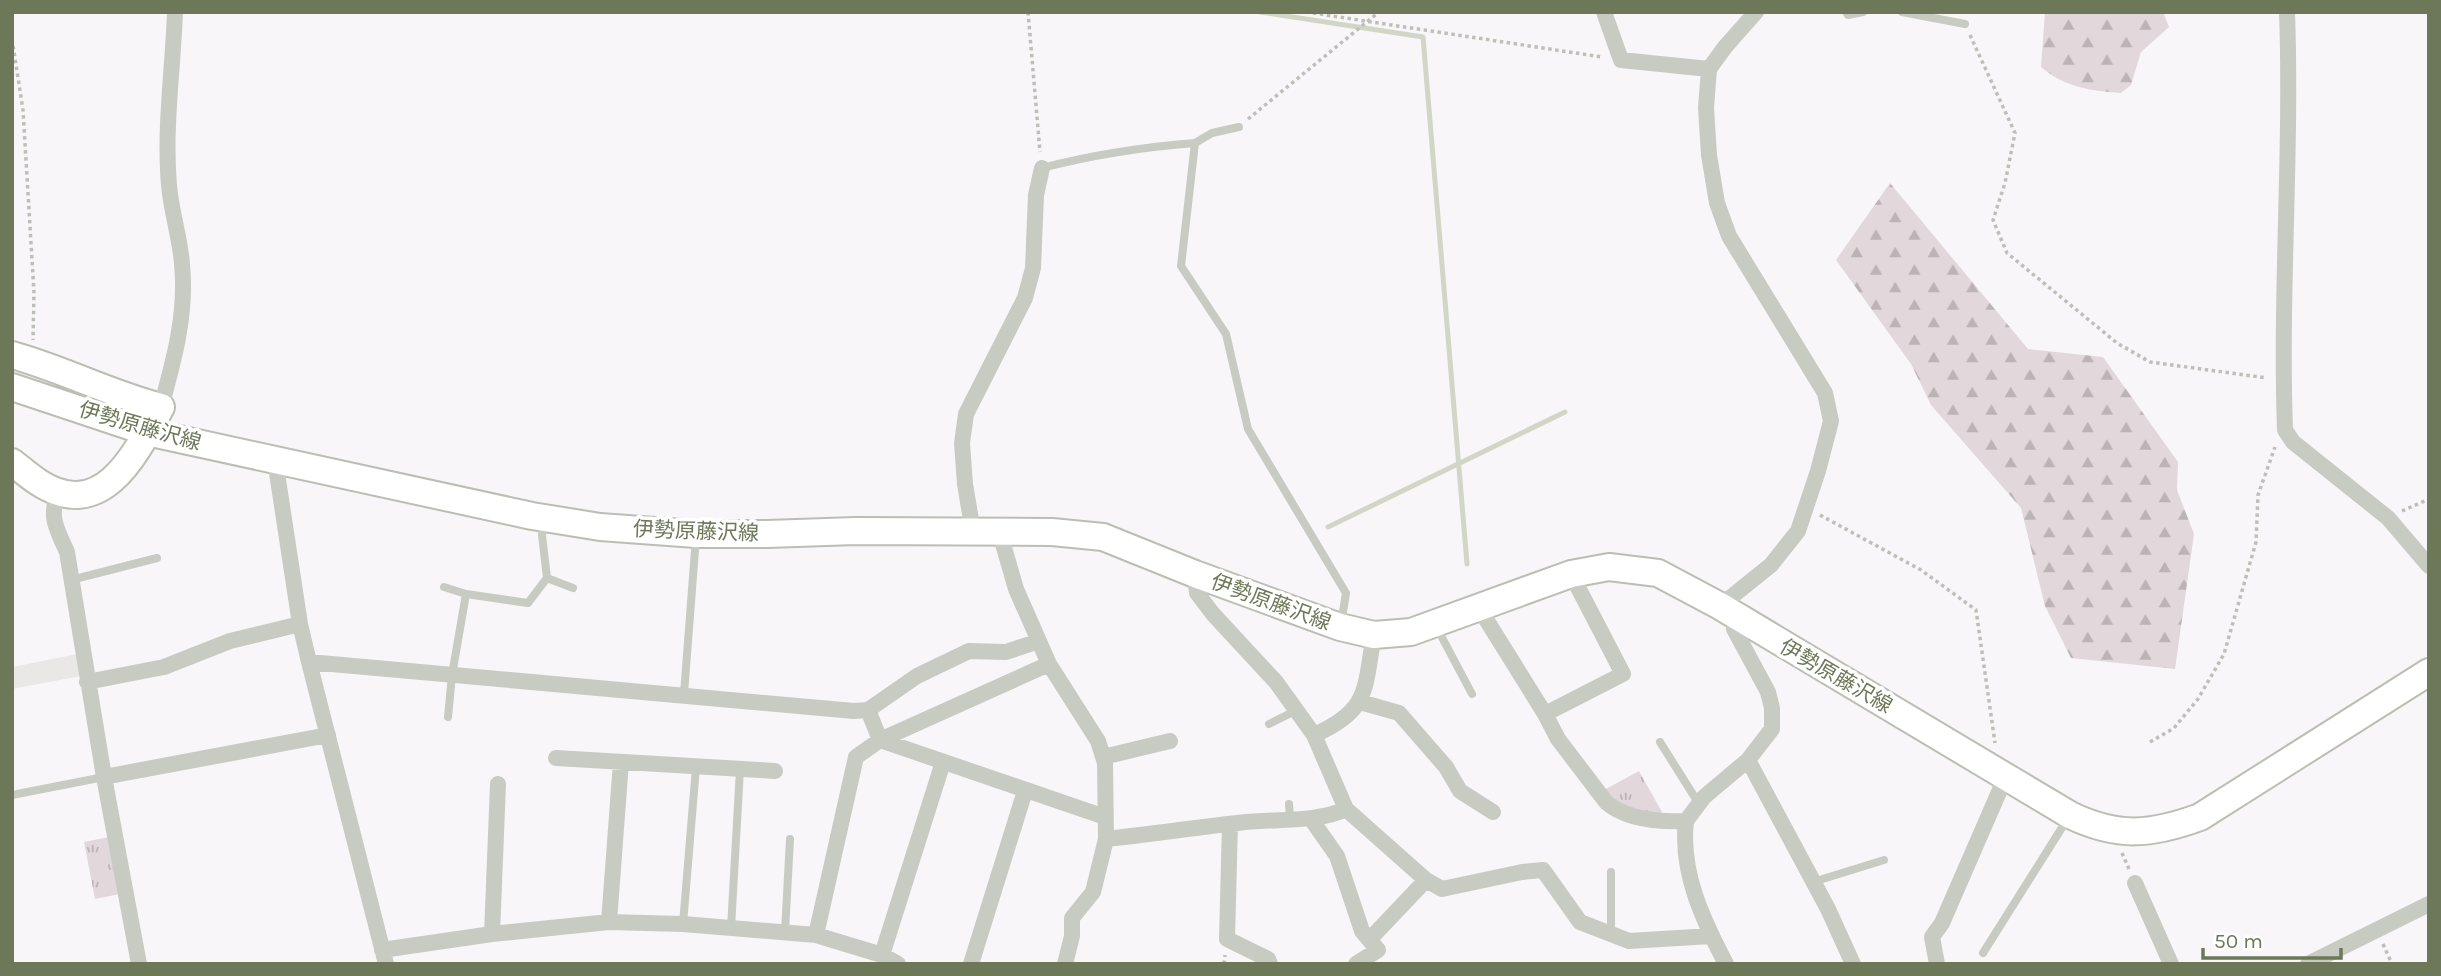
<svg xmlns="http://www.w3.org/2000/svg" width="2441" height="976" viewBox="0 0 2441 976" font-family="Karla,'Noto Sans JP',sans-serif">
  <defs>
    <pattern id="grass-tufts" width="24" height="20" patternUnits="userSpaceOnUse" patternTransform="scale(1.75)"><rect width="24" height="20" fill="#e2d7db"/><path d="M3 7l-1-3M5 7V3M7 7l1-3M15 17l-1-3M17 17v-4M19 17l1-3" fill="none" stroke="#bbb3b4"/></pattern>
    <pattern id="forest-firs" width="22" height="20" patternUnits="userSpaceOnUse" patternTransform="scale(1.75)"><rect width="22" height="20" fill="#e2d7db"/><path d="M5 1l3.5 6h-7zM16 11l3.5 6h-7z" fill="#bbb3b4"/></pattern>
  </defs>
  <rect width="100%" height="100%" fill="#f9f6f9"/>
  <!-- built -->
  <path fill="#e9e8e7" d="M77,654L81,676L12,689V667Z"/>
  <!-- grass -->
  <path fill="url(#grass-tufts)" d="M1639,771L1662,812L1657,817L1615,808L1604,790Z
    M109,837L120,894L95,899L84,842Z"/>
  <!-- forest -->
  <path fill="url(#forest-firs)" d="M2045,12H2163L2169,27L2141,52L2131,85L2121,93C2091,91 2064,87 2041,67Z
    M1890,183L2028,349L2103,357L2178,462L2177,490L2194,534L2175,669L2071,658L2045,606L2021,508L1931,405L1911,364L1836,260Z"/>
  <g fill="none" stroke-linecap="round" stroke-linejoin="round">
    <!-- stream -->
    <path stroke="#d2d6c7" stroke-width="5" d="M1260,12L1423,37L1467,564
      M1328,527L1565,412"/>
    <!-- primary casing -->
    <g stroke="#babeb3" stroke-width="30">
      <path id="primary" d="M12,355C63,369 110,394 161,407C136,454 102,524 38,482C29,476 21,469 12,462
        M12,387L147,432L532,516L600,527L696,534H767L856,531L1052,532L1103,537L1195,574L1340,627L1374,635L1411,632L1571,574L1609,567L1658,573L1720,606L2070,815C2118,838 2151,835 2200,817L2429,672"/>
    </g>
    <!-- path -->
    <path stroke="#bdc0b8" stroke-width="3.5" stroke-dasharray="3.5 3.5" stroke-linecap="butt" d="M1028,12L1040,152
      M1306,12L1602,57
      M1970,35L2015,133L2005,183L1993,220L2007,253L2117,343L2150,362L2267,378
      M12,39L23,110L34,293L33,340
      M1248,119L1379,12
      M2402,511L2429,499
      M1820,515L1921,570L1976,610L1995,743
      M2150,742L2174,728L2198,699L2224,654L2256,542L2258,495L2275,447
      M2122,853L2129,869
      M2383,944L2392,964
      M1224,964L1225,955"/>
    <!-- service -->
    <path stroke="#c8cbc2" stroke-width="8" d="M1846,12L1848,15L1863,12
      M1902,12L1965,24
      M1195,143L1212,133L1239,127
      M1042,168C1092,155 1143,147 1195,143L1181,266L1226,334L1248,429L1346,593L1341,624
      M547,578L573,588
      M71,580L157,558
      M444,587L466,594
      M1437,628L1472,694
      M684,694L696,537
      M448,717L452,675L466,594L528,603L547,578L542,535L544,523
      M1269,724L1297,710
      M1660,742L1699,804
      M12,795L104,777
      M1289,804L1290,818
      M1813,882L1884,860
      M683,924L696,767
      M731,928L740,769
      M785,932L790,839
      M1611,934V872
      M1983,953L2068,818"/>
    <!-- minor -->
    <path stroke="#c8cbc2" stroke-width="16" d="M1604,12L1621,60L1709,69
      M2287,12C2292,152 2280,291 2285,430L2293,442L2388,518L2429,566
      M161,407C174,360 187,313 182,264C180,237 171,211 169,185C164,128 173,69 175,12
      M275,460L300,624L309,662L386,964
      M58,492C49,519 56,527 67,552L104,777
      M973,532L965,484L962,443L966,414L1025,298L1033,268L1036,195L1042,168
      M1003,532V544L1016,589L1049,664L1098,741L1105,763L1106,839L1093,892L1072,918V936L1065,964
      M1195,574L1197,593L1213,614L1276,682L1314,735L1346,809
      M1720,606L1771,565L1798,531L1818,471L1831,421L1825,393L1729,236L1717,203L1709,155L1706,108L1709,69L1725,47L1756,12
      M1479,608L1545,714L1558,739L1606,802C1626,820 1660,822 1686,821C1680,872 1703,920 1726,964
      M309,662L854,711L868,710L880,740L1105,817
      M87,682L164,667L230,641L300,624
      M1360,702L1399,713L1446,767L1460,791L1493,812
      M868,710L917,676L969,651L1006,652L1039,641
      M1545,714L1623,674L1571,574
      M1314,735C1370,710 1364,690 1374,635
      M1103,757L1170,741
      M556,758L775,771
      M1748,760L1828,909L1853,964
      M1311,819L1337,856L1362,931L1378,950L1356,964
      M1686,821L1704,797L1748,760L1772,729V708L1768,692L1734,629L1737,618
      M1230,824L1227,939L1268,959L1270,964
      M1106,839C1153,834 1199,827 1246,822C1276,819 1320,822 1346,809L1426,880L1442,889L1522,872L1543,870L1580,922L1629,941L1711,936
      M2135,883L2171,964
      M609,922L621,762
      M492,934L498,784
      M816,935L856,757L880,740L1049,664
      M1370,939L1426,880
      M382,950L492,934L609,922L683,924L816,935L882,955L898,964
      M882,955L943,762
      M139,964L104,777L328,735
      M971,964L1025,791
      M1937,964L1932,937L1942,923L2006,776
      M2308,964L2429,904"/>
    <!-- primary -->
    <use href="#primary" stroke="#fff" stroke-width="26"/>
  </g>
  <g text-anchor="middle" stroke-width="7" stroke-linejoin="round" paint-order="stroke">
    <!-- street labels -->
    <g font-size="21" fill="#6d7858" stroke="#fff">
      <text transform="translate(140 426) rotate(16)" y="7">伊勢原藤沢線</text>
      <text transform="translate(696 531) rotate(2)" y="7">伊勢原藤沢線</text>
      <text transform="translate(1271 602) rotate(20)" y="7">伊勢原藤沢線</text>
      <text transform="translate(1836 676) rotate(30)" y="7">伊勢原藤沢線</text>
    </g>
  </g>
  <!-- border -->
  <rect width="2441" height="976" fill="none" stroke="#6d7858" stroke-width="28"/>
  <!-- scale -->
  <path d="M2203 948v10h138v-10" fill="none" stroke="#6d7858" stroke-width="3.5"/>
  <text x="2214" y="948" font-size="21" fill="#6d7858" stroke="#ffffff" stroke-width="5" paint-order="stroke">50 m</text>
</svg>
